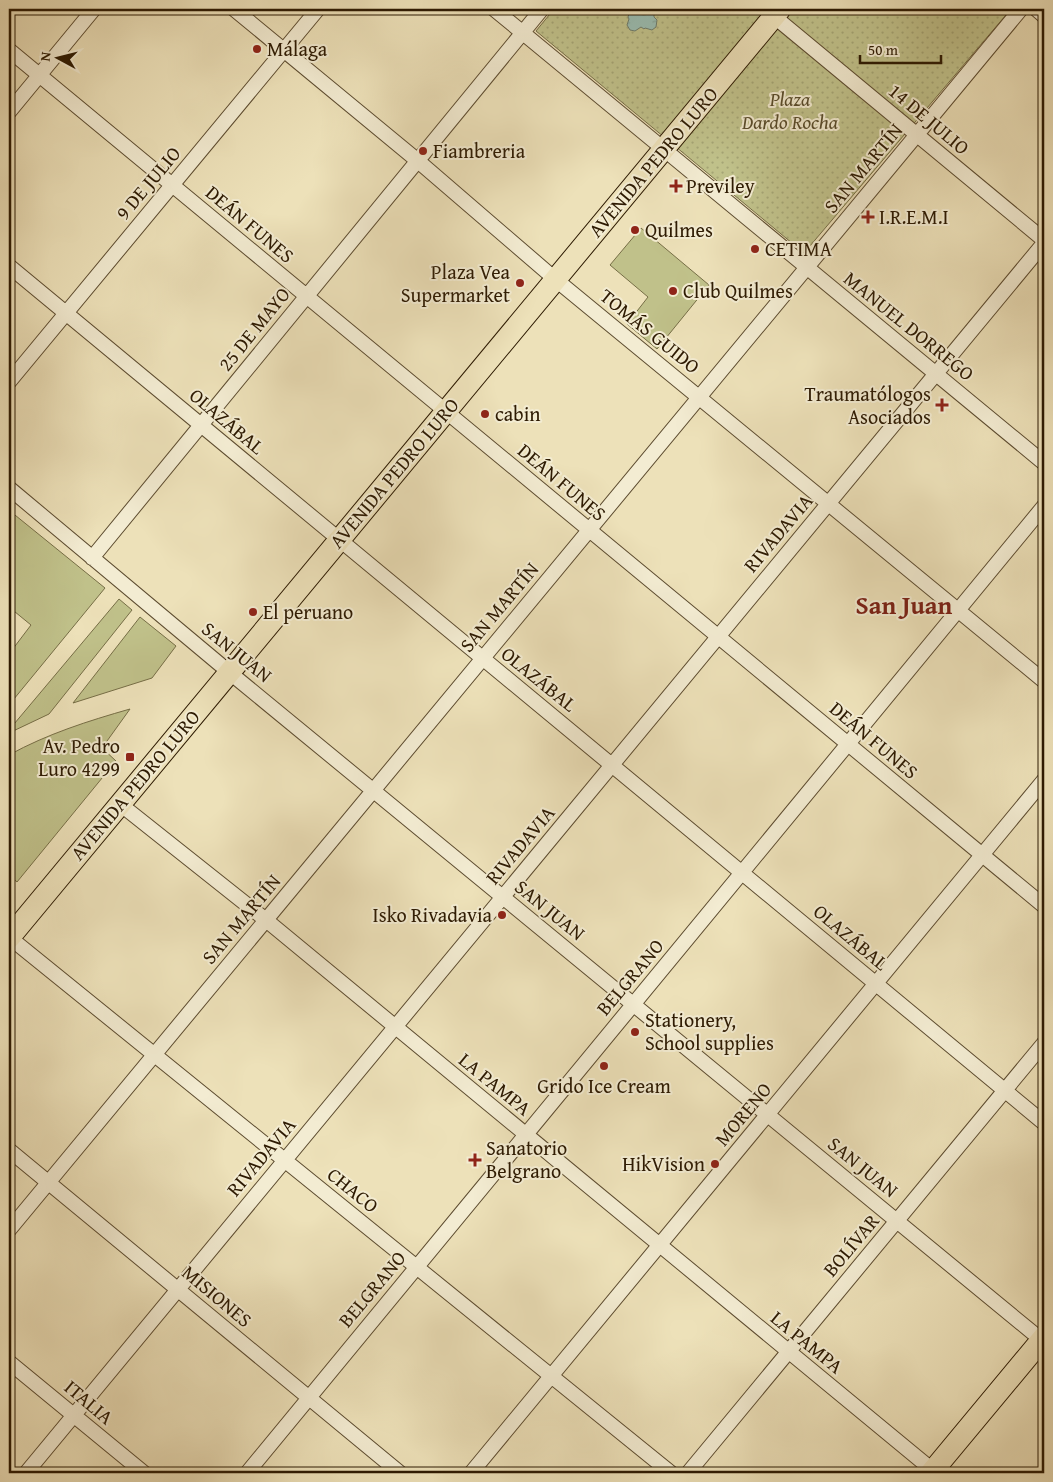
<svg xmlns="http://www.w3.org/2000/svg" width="1053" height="1482" viewBox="0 0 1053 1482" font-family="'Gentium Book Plus',serif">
  <defs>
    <pattern id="park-dots" width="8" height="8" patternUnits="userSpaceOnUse" patternTransform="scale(1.25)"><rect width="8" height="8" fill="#c0c18a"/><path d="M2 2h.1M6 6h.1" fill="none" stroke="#a5a575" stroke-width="1.8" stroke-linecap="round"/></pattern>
    <pattern id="water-ripples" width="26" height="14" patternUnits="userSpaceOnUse" patternTransform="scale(1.25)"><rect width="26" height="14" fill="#99bdb2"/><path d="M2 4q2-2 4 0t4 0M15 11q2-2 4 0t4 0" fill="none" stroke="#84a297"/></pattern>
  </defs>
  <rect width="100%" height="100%" fill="#ede1b9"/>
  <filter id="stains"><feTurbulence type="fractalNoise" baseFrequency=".004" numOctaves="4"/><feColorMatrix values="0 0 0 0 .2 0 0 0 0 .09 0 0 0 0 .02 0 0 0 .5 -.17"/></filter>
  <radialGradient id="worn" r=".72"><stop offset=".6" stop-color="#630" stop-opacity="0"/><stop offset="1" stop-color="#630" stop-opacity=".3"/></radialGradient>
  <!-- green -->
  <path fill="#c0c18a" stroke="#766e46" d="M641,228L709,285L657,349L627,324L648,297L610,265Z
    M10,511L105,588L9,705V654L31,625L9,607V512Z
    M119,599L132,610L49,714L9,733V730Z
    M140,617L176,646L152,678L73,703Z
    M130,709L102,748L116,761L17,882L9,875V755C47,734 88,721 130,709Z"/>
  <!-- park -->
  <path fill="url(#park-dots)" stroke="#766e46" d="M554,9H1011L804,253L536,31Z"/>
  <!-- water -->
  <path fill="url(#water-ripples)" stroke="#6e7c6c" d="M625,9H656L654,12V17L657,20L656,27L652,30L645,28L644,29L641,27L635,31L630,30L627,25L629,19L628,17L629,14Z"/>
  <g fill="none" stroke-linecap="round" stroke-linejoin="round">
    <!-- street casing -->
    <g stroke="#5d4c30" stroke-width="16">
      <path id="street" d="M234,9L418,161L555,279L1044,681
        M494,9L1044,463
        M765,9L1044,240
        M1036,9L1044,16
        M9,50L1044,906
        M9,112L94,9
        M9,266C353,552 699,837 1044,1123
        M9,382L318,9
        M9,488L229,672L1044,1342
        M92,558L542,9
        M120,804L266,920L936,1473
        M9,937L671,1473
        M9,1150L400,1473
        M9,1230L1021,9
        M9,1362L144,1473
        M26,1473L1044,243
        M247,1473L1044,506
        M471,1473L1044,780
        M688,1473L1044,1043"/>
    </g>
    <!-- primary casing -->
    <g stroke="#2d1a02" stroke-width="23">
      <path id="primary" d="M9,938L780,9
        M931,1473L1044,1337"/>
    </g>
    <!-- street -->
    <use href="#street" stroke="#f3ecd2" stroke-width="14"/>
    <!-- primary -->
    <use href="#primary" stroke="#ede1b9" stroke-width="21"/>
  </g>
  <!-- markers -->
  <g fill="#8f2418" stroke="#f3ecd2" stroke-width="2">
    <circle cx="257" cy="49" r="5"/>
    <circle cx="423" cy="151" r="5"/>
    <path d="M673.5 178.5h5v5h5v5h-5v5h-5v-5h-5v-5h5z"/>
    <path d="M865.5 209.5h5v5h5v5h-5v5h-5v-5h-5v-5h5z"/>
    <circle cx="635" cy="230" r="5"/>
    <circle cx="755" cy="249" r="5"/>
    <circle cx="520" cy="283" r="5"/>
    <circle cx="673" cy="291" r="5"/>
    <path d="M939.5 397.5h5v5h5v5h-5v5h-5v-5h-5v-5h5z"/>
    <circle cx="485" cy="414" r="5"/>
    <circle cx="253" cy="612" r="5"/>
    <rect x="125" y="752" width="10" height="10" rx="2.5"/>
    <circle cx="502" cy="915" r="5"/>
    <circle cx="635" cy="1032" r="5"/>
    <circle cx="604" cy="1066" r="5"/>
    <path d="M472.5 1152.5h5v5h5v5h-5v5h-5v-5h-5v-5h5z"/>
    <circle cx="715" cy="1164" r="5"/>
  </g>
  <g text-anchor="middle" stroke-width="4" stroke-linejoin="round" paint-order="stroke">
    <!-- poi labels -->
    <g font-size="20" fill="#2d1a02" stroke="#f3ecd2" text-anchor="start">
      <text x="267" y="56">Málaga</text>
      <text x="433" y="158">Fiambreria</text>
      <text x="686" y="193">Previley</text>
      <text x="879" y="224">I.R.E.M.I</text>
      <text x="645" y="237">Quilmes</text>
      <text x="765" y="256">CETIMA</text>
      <text x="510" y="279" text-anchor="end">Plaza Vea<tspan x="510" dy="23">Supermarket</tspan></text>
      <text x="683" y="298">Club Quilmes</text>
      <text x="931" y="401" text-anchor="end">Traumatólogos<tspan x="931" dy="23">Asociados</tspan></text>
      <text x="495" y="421">cabin</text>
      <text x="263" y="619">El peruano</text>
      <text x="120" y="753" text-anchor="end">Av. Pedro<tspan x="120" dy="23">Luro 4299</tspan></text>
      <text x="492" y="922" text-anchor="end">Isko Rivadavia</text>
      <text x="645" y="1027">Stationery,<tspan x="645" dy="23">School supplies</tspan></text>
      <text x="604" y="1093" text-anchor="middle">Grido Ice Cream</text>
      <text x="486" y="1155">Sanatorio<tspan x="486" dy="23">Belgrano</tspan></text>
      <text x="705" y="1171" text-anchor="end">HikVision</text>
    </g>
    <!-- park labels -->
    <g font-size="20" font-style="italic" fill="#594c2b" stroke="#f3ecd2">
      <text x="790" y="106">Plaza<tspan x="790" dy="23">Dardo Rocha</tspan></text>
    </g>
    <!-- street labels -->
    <g font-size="20" fill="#2d1a02" stroke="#f3ecd2">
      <text transform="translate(929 119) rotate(40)" y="7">14 DE JULIO</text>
      <text transform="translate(653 162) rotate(-50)" y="7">AVENIDA PEDRO LURO</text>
      <text transform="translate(863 168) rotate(-50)" y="7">SAN MARTÍN</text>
      <text transform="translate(148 183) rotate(-50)" y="7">9 DE JULIO</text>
      <text transform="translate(250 224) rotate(40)" y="7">DEÁN FUNES</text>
      <text transform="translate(909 326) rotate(39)" y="7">MANUEL DORREGO</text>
      <text transform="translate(254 329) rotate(-51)" y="7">25 DE MAYO</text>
      <text transform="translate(650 331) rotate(39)" y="7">TOMÁS GUIDO</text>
      <text transform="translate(227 421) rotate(40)" y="7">OLAZÁBAL</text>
      <text transform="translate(394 473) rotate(-50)" y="7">AVENIDA PEDRO LURO</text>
      <text transform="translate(562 482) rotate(40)" y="7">DEÁN FUNES</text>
      <text transform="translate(778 533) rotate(-50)" y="7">RIVADAVIA</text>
      <text transform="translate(499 607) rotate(-50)" y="7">SAN MARTÍN</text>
      <text transform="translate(237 652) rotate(39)" y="7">SAN JUAN</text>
      <text transform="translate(539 679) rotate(39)" y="7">OLAZÁBAL</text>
      <text transform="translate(874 740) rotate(40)" y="7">DEÁN FUNES</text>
      <text transform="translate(135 785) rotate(-50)" y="7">AVENIDA PEDRO LURO</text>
      <text transform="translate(520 845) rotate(-50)" y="7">RIVADAVIA</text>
      <text transform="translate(550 910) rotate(39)" y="7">SAN JUAN</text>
      <text transform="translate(241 919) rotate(-50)" y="7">SAN MARTÍN</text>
      <text transform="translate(851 937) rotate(40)" y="7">OLAZÁBAL</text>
      <text transform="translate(630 977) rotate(-50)" y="7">BELGRANO</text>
      <text transform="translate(495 1084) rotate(39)" y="7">LA PAMPA</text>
      <text transform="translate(743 1114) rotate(-50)" y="7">MORENO</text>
      <text transform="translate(261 1157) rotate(-50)" y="7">RIVADAVIA</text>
      <text transform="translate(863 1167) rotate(39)" y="7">SAN JUAN</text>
      <text transform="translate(353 1190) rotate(39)" y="7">CHACO</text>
      <text transform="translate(851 1245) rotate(-50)" y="7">BOLÍVAR</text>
      <text transform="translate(372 1289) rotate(-50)" y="7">BELGRANO</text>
      <text transform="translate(217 1296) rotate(40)" y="7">MISIONES</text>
      <text transform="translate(807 1342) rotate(39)" y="7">LA PAMPA</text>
      <text transform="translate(89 1402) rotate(40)" y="7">ITALIA</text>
    </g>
    <!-- district labels -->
    <g font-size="25" font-weight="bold" fill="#7a1f14" stroke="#f3ecd2">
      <text x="904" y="614">San Juan</text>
    </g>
  </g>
  <!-- margin -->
  <rect width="1053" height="1482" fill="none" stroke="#ede1b9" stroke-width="30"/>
  <rect x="10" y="10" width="1033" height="1462" fill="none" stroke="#2d1a02" stroke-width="2.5"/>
  <rect x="15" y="15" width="1023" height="1452" fill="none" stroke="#2d1a02"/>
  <!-- north arrow -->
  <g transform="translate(58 58) rotate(277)" stroke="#f3ecd2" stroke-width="4" paint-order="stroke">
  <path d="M0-4L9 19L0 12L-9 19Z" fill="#2d1a02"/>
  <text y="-8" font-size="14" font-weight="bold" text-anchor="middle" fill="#2d1a02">N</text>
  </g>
  <!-- scale -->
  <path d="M860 55v8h81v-8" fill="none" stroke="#2d1a02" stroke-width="2.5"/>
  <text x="868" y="55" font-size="15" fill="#2d1a02" stroke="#f3ecd2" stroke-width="4" paint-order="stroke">50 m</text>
  <rect width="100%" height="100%" filter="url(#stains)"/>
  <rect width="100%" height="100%" fill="url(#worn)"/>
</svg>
